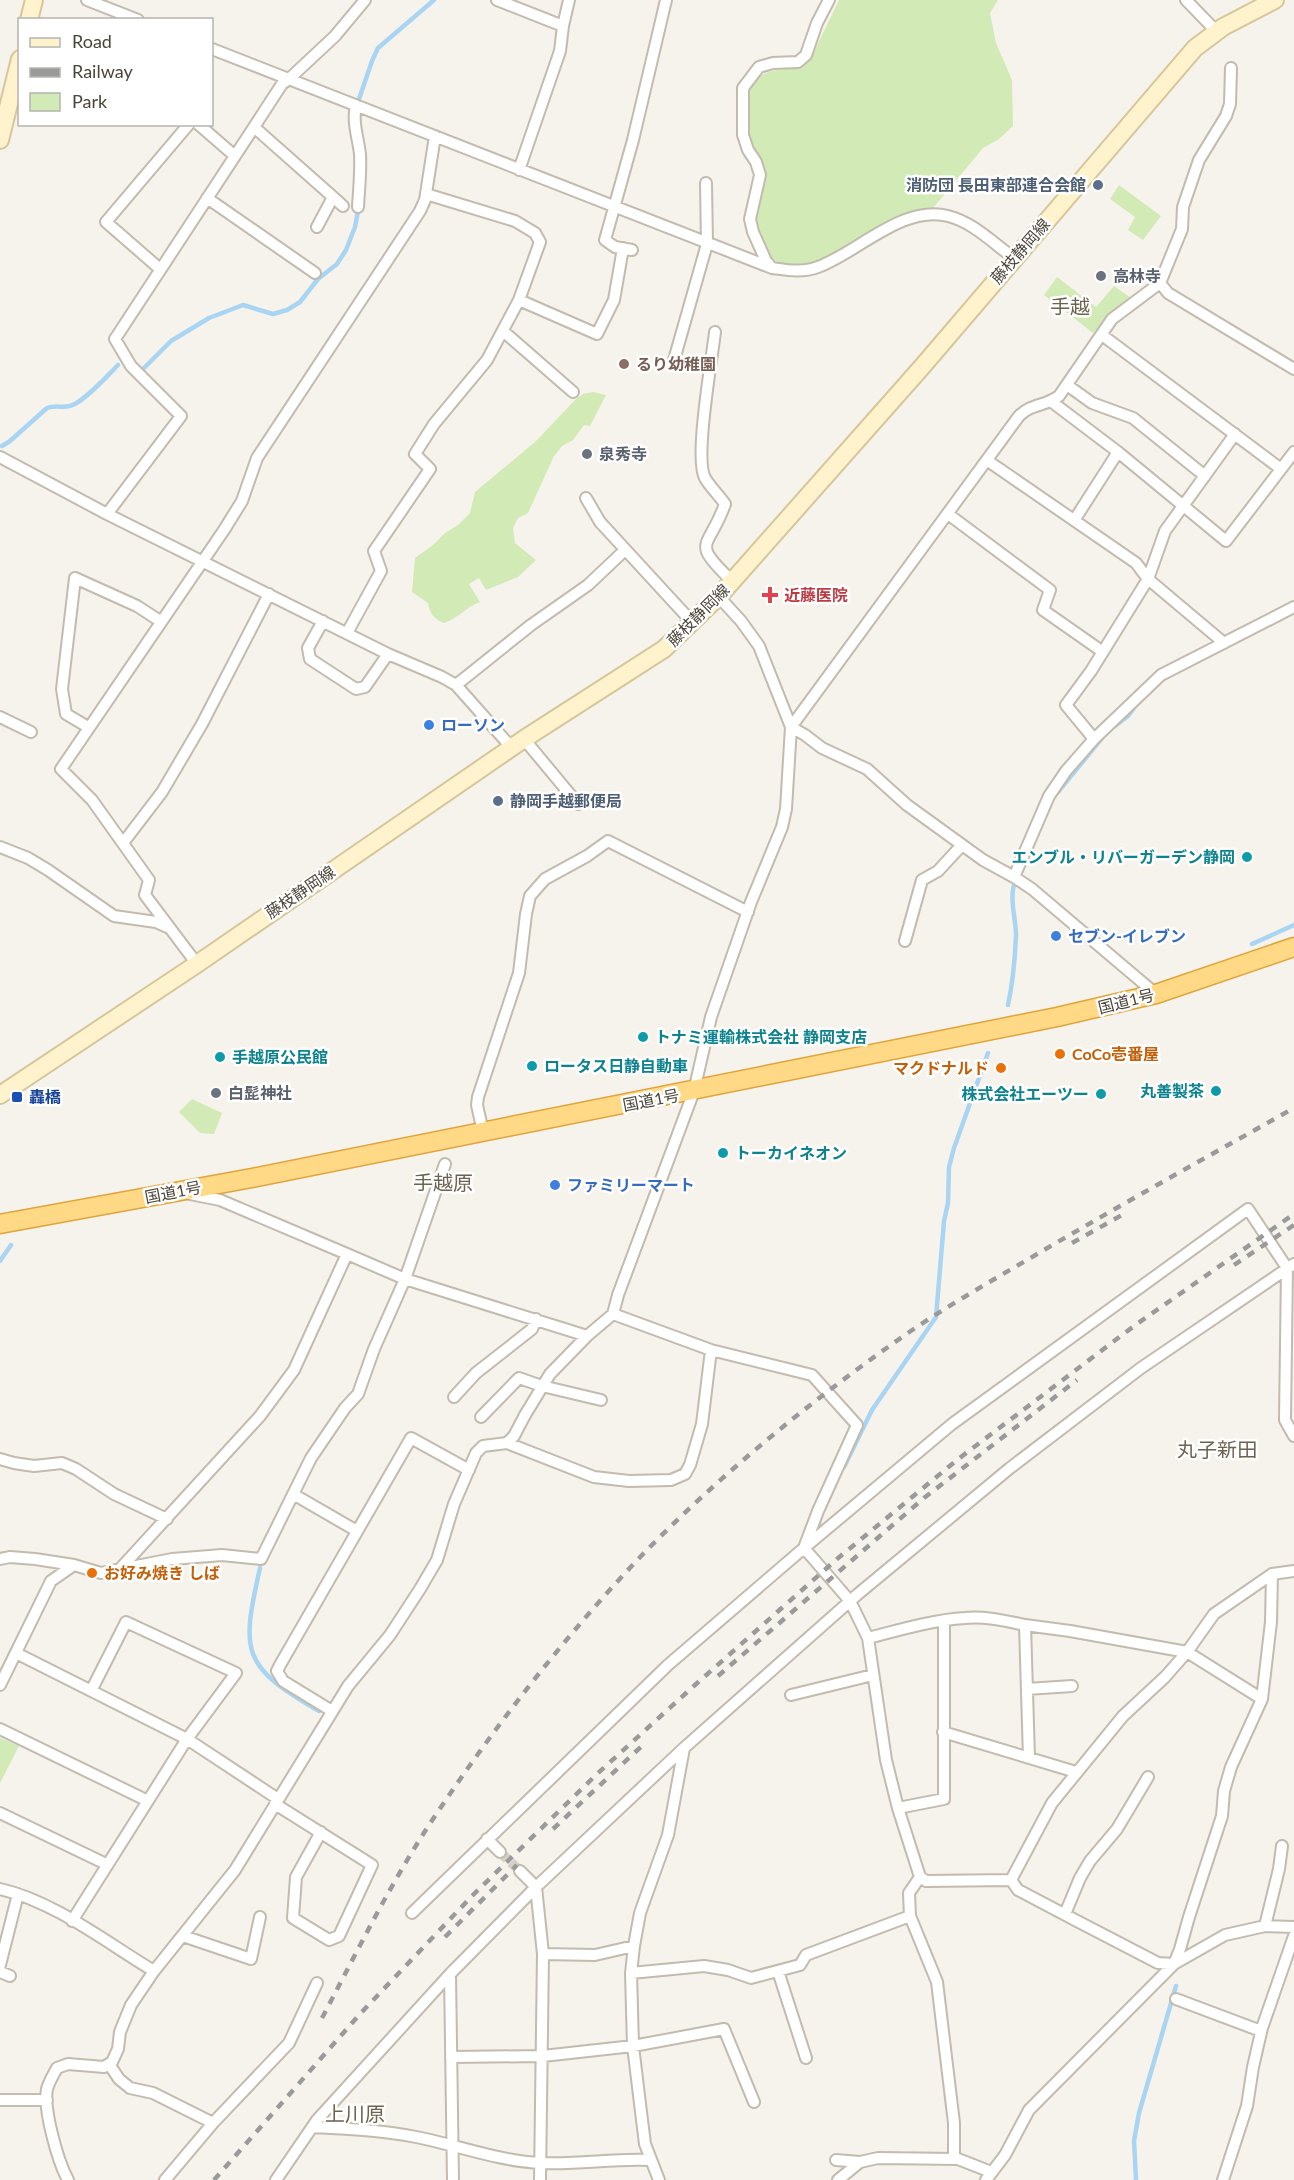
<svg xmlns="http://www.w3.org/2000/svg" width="1294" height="2180" viewBox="0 0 1294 2180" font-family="Lato,'Noto Sans JP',sans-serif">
  <rect width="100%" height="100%" fill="#f6f3ec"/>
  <!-- green -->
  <path fill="#d2eab5" d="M839,0H998L990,13L996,43L1012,80L1013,126L999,139L983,148L933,208C890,211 818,279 782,264C756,254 755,224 759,201C761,193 766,183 765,175C762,158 756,154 750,142C747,136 748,126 747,119C744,80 759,68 797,69L811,58Z
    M1119,185L1161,216L1143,240L1128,230L1135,217L1110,199Z
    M1057,277L1096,307L1114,286L1131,298L1108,316L1093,333L1044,295Z
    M593,392L606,395L590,426L584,425L573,440L562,446L554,456L528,513L518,518L513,528L515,543L536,560L518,577L486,590L479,578L469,584L480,602C466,607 457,619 444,623C434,619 430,614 428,603L412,592L415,558L433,545L445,533L458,525L470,513L475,492L535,442L577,398L583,394Z
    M192,1099L222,1113L214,1134L200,1133L179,1112Z
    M0,1738L19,1746L0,1783Z"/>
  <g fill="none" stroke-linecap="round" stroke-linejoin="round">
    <!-- stream -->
    <path stroke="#a9d4f2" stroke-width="4.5" d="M358,102L372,61L378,48L434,0
      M144,368L171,341L209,318L243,305L273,314L287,310L300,302L318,279L337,264L346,250L355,227L358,211
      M2,446L10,441L47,408C55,405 62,408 70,406C84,402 107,376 118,365
      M1115,726L1128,716L1136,705
      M1058,792L1102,738
      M1252,944L1294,925
      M1008,1005C1013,982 1015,959 1016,935C1016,918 1008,896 1016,880
      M0,1261L11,1245
      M844,1467L872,1410L936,1317L944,1221L948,1203L949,1167L954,1148L988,1053
      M816,1536L820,1518
      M260,1568C241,1652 241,1666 319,1711
      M1136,2180L1134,2141L1139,2113L1176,1986"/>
    <!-- minor-tunnel -->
    <path stroke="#d4d0c8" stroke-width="10" stroke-dasharray="10 5" stroke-linecap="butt" d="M500,1852L520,1871"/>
    <!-- minor casing -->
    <g stroke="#c2bbae" stroke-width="14">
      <path id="minor" d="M87,0L138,20
        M497,0L563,26
        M1186,0L1217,32
        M212,49L772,268C787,270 802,273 818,267C857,253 903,204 948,216C973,222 994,244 1014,258
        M356,105C352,122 358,137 360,154C361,172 359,189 358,207
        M198,124L235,156
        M519,170L560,51L563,26L569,0
        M333,197L343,206
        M207,198L315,273
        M317,227L333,197L254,127L282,84L289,79L335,36L365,0
        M632,250L615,247L605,240L633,140L666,0
        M772,268L766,261L753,232L750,219L760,175L756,162L748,150L743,135V88L759,67L773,63L798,62L806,55L817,23L829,0
        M160,269L106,222L189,124
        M1160,283L1168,293L1294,369
        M519,300L597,334L614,300L623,248
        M503,331L573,392
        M715,332C712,359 694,459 705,478C710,487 719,495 725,504C709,550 689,540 732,581
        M1102,335L1281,469
        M674,360L707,244L706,183
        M1067,385L1092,403L1133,418L1205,476
        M1052,402L1118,452L1226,541L1294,452
        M0,457L107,514L388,654L442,677L456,685L512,748
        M988,461L1136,563L1148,579L1224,643
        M586,498L600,522L692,622
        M107,514L181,416L131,366L115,339L254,127
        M948,514L1050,590L1043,610L1103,652
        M1075,519L1118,452
        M323,621L308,648L310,659L356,689L365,687L388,654
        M347,633L381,571L374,551L430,469L415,454L434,424L487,360L519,300L540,242L535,233L515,221L426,194
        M456,685L531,625L588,585L625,550
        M0,717L31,732
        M88,727L66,714L62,689L75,578L137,606L160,621
        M524,739L578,804
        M1094,739L1066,705L1091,671L1148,579L1165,531L1235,434
        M123,843L162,792L202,724L269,594
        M0,847L28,858L48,870L114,916L156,922L167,927
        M1014,877L983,860L907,805L867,769L822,748L805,735L791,727L1019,416C1032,403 1044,407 1059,396L1112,319L1160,283L1182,229L1183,207L1199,160L1226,116L1230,104L1231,68
        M905,941L922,880L938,871L962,845
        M197,964L145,895L149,880L92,800L61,769L224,530L242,501L257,458L420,211L425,200L435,136
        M1156,994L1032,889L1014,877L1049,796L1066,771L1094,739L1161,675L1294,607
        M483,1132L477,1105L478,1097L519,973L526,914L530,896L545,879L587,856L608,841L748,912
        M190,1194L220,1200L347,1254
        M613,1314L711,1350L812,1375L857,1425L818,1511L804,1548L850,1601L868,1638L886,1760L898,1808L920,1877L926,1881L1011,1880L1018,1890L1077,1921L1158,1963L1174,1964L1180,1949L1189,1917L1222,1816L1224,1791L1231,1767L1262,1699L1271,1622L1272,1574L1214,1614L1187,1652L1165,1677L1123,1716L1052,1803L1011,1880
        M454,1397L476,1373L532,1329L536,1319
        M481,1417L519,1378L542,1386L601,1400
        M507,1443L594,1477L629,1481L671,1480L685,1474L690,1465L702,1424L711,1350
        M0,1459L14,1463L34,1466L62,1463L76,1469L114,1494L167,1519
        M293,1494L357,1531
        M0,1559L10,1557L35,1559L74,1565L101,1573L172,1559L222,1555L261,1559L311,1458L345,1408L358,1394L374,1349L405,1279L445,1164
        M119,1570L260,1416L294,1370L347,1254L405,1279L587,1336
        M1272,1574L1294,1571
        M1025,1625L1070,1631L1187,1652L1262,1699
        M868,1638C899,1630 932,1620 965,1618C985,1616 1006,1621 1025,1625L1029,1758
        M16,1653L187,1739L278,1799
        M0,1685L51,1581L74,1565
        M1027,1689L1072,1686
        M791,1695L873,1675
        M332,1711L283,1681L277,1671L280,1665L411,1438L469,1470
        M0,1729L146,1800
        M943,1732L1076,1772
        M275,1804L372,1865L339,1936L329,1940L293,1918L296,1877L321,1832
        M898,1808L944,1799V1622
        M0,1813L106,1864
        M487,1839L500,1852
        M520,1871L536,1887L543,1954L540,2180
        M920,1877L909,1893L910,1916L937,1982L954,2123V2159
        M0,1889C54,1901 107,1943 154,1971
        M412,1913L668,1665L804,1548L952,1424L1248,1209L1287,1268L1285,1420L1294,1436
        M1065,1914L1080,1878L1090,1861L1117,1829L1148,1777
        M72,1921L187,1739L236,1673L126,1622L92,1689
        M1265,1926L1279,1869L1282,1846
        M183,1936L251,1959L260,1917
        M543,1954L595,1955L634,1946
        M0,1965L18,1894
        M778,1971L806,2058
        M0,1972L10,1976
        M631,1973L704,1966L728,1970L751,1978L800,1965L806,1955L910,1916
        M450,1974L453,2180
        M1176,1999L1261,2031
        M451,2057L543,2056L633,2046L724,2029L754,2102
        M109,2064L119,2079L130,2088L153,2093L213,2123
        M0,2100H47
        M312,2127C347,2129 382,2130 416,2137C457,2145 498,2161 541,2163C578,2165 614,2158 650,2160
        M836,2160L860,2162
        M68,2180C58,2162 43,2109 47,2089C49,2082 53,2075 57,2068L68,2064L104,2067L112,2062L118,2049L120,2032L131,2005L154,1971L235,1870L348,1686L390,1635L420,1589L437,1560L454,1504L476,1453L483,1446L507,1443L514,1436L525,1415L550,1374L587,1336L613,1314L618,1295L694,1091L711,1017L751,902L782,827L786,809L791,727L759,646L741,621L719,597
        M165,2180L213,2123L289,2043L317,1983
        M276,2180L317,2120L450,1974L536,1887L684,1748L858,1594L1010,1468L1141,1368L1294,1264
        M659,2180L645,2144L642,2120L633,2046L631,1973L634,1946L640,1913L668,1835L684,1748
        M838,2180L860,2162L878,2158L958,2159L991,2172
        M986,2180L1005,2155L1029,2110L1174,1964L1225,1935L1265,1926L1294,1927
        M1223,2180L1247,2106L1253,2067L1262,2028L1294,1936"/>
    </g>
    <!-- secondary casing -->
    <g stroke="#d6c79b" stroke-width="20">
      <path id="secondary" d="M29,20L34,0
        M0,140L20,59
        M0,1095L197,964L524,739L664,649L721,594L921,368L1195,48L1223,27L1275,0"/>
    </g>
    <!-- trunk casing -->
    <g stroke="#e0a43c" stroke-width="21">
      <path id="trunk" d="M0,1224L252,1178L1057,1017L1156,994L1294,947"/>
    </g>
    <!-- minor -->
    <use href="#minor" stroke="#fff" stroke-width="10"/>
    <!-- secondary -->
    <use href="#secondary" stroke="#fff3cd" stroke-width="16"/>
    <!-- trunk -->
    <use href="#trunk" stroke="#ffd985" stroke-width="18"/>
    <!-- rail -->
    <path stroke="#9a9a9a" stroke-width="4.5" stroke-dasharray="8 8" stroke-linecap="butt" d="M1072,1243L1122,1215
      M1234,1265L1294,1225
      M718,1676L924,1498L1077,1380
      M553,1829L645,1743
      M445,1937L517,1865
      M322,2018C358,1950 392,1880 435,1816C497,1723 567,1634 643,1554C722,1473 812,1400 905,1335C944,1308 986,1284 1027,1260C1115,1208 1205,1158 1294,1108
      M214,2180L360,2014L473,1895L597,1774L695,1685L837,1559L957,1460L1134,1326L1294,1214"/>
  </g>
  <!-- markers -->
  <g fill="#5c6f8a" stroke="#fff" stroke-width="2">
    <circle cx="1098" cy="185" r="6"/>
    <circle cx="498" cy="801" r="6"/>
  </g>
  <g fill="#6b7280" stroke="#fff" stroke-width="2">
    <circle cx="1101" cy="276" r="6"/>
    <circle cx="587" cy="454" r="6"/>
    <circle cx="216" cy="1093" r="6"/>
  </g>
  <circle fill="#8d6e63" stroke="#fff" stroke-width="2" cx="624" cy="364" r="6"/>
  <path fill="#e0444e" stroke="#fff" stroke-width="2" d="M767 586h6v6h6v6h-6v6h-6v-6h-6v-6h6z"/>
  <g fill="#3f7fe0" stroke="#fff" stroke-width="2">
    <circle cx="429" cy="725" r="6"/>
    <circle cx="1056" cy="936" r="6"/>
    <circle cx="555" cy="1185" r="6"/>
  </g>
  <g fill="#0f9aa8" stroke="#fff" stroke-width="2">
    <circle cx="1247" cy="857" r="6"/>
    <circle cx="643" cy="1037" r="6"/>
    <circle cx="220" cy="1057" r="6"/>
    <circle cx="532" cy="1066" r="6"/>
    <circle cx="1216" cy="1091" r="6"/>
    <circle cx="1101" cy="1094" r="6"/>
    <circle cx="723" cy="1153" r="6"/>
  </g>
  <g fill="#e8710a" stroke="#fff" stroke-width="2">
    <circle cx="1060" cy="1054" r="6"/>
    <circle cx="1001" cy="1068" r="6"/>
    <circle cx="92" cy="1573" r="6"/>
  </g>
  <rect fill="#1a4fb4" stroke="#fff" stroke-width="2" x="11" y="1091" width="12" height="12" rx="3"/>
  <g text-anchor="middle" stroke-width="5" stroke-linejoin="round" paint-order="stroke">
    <!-- service labels -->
    <g font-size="16" font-weight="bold" fill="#4e5e75" stroke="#fff" text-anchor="end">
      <text x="1086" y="191">消防団 長田東部連合会館</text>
      <text x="510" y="807" text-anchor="start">静岡手越郵便局</text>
    </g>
    <!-- street labels -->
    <g font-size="16" fill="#4b4439" stroke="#fff">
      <text transform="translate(1020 251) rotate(-49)" y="6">藤枝静岡線</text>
      <text transform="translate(698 615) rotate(-45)" y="6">藤枝静岡線</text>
      <text transform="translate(300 892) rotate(-34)" y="6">藤枝静岡線</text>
      <text transform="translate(1126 1001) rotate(-14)" y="6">国道1号</text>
      <text transform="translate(651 1100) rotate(-11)" y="6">国道1号</text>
      <text transform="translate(173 1192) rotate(-11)" y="6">国道1号</text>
    </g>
    <!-- worship labels -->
    <g font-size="16" font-weight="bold" fill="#5b616d" stroke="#fff" text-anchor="start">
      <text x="1113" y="282">高林寺</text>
      <text x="599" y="460">泉秀寺</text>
      <text x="228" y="1099">白髭神社</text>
    </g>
    <!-- education labels -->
    <g font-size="16" font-weight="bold" fill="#785e54" stroke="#fff" text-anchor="start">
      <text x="636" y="370">るり幼稚園</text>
    </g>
    <!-- health labels -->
    <g font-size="16" font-weight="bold" fill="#be3a42" stroke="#fff" text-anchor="start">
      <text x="784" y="601">近藤医院</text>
    </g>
    <!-- shop labels -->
    <g font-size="16" font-weight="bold" fill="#366cbe" stroke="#fff" text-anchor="start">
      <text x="441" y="731">ローソン</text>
      <text x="1068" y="942">セブン-イレブン</text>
      <text x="567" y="1191">ファミリーマート</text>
    </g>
    <!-- culture labels -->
    <g font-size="16" font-weight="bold" fill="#0d838f" stroke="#fff" text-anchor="start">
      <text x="1235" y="863" text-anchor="end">エンブル・リバーガーデン静岡</text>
      <text x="655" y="1043">トナミ運輸株式会社 静岡支店</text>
      <text x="232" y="1063">手越原公民館</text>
      <text x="544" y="1072">ロータス日静自動車</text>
      <text x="1204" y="1097" text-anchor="end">丸善製茶</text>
      <text x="1089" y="1100" text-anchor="end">株式会社エーツー</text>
      <text x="735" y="1159">トーカイネオン</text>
    </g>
    <!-- food labels -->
    <g font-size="16" font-weight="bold" fill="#c56008" stroke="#fff" text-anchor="start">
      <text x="1072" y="1060">CoCo壱番屋</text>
      <text x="989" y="1074" text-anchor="end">マクドナルド</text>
      <text x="104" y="1579">お好み焼き しば</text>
    </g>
    <!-- transit labels -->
    <g font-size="16" font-weight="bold" fill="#164399" stroke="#fff" text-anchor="start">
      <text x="29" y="1103">轟橋</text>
    </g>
    <!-- quarter labels -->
    <g font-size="20" fill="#6e6250" stroke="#fff">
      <text x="1070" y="314">手越</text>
      <text x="443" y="1190">手越原</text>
      <text x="1217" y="1457">丸子新田</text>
      <text x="355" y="2121">上川原</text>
    </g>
  </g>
  <!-- legend -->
  <rect x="18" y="18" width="195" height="108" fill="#ffffff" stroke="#b7b4b0" stroke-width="1.5"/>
  <rect x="30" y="38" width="30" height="9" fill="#fff3cd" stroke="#b7b4b0" stroke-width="1.5"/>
  <text x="72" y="48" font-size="18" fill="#4b4439">Road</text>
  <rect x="30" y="68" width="30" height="9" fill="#9a9a9a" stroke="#b7b4b0" stroke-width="1.5"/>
  <text x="72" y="78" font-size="18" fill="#4b4439">Railway</text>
  <rect x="30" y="93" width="30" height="18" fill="#d2eab5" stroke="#b7b4b0" stroke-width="1.5"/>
  <text x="72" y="108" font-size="18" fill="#4b4439">Park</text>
</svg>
